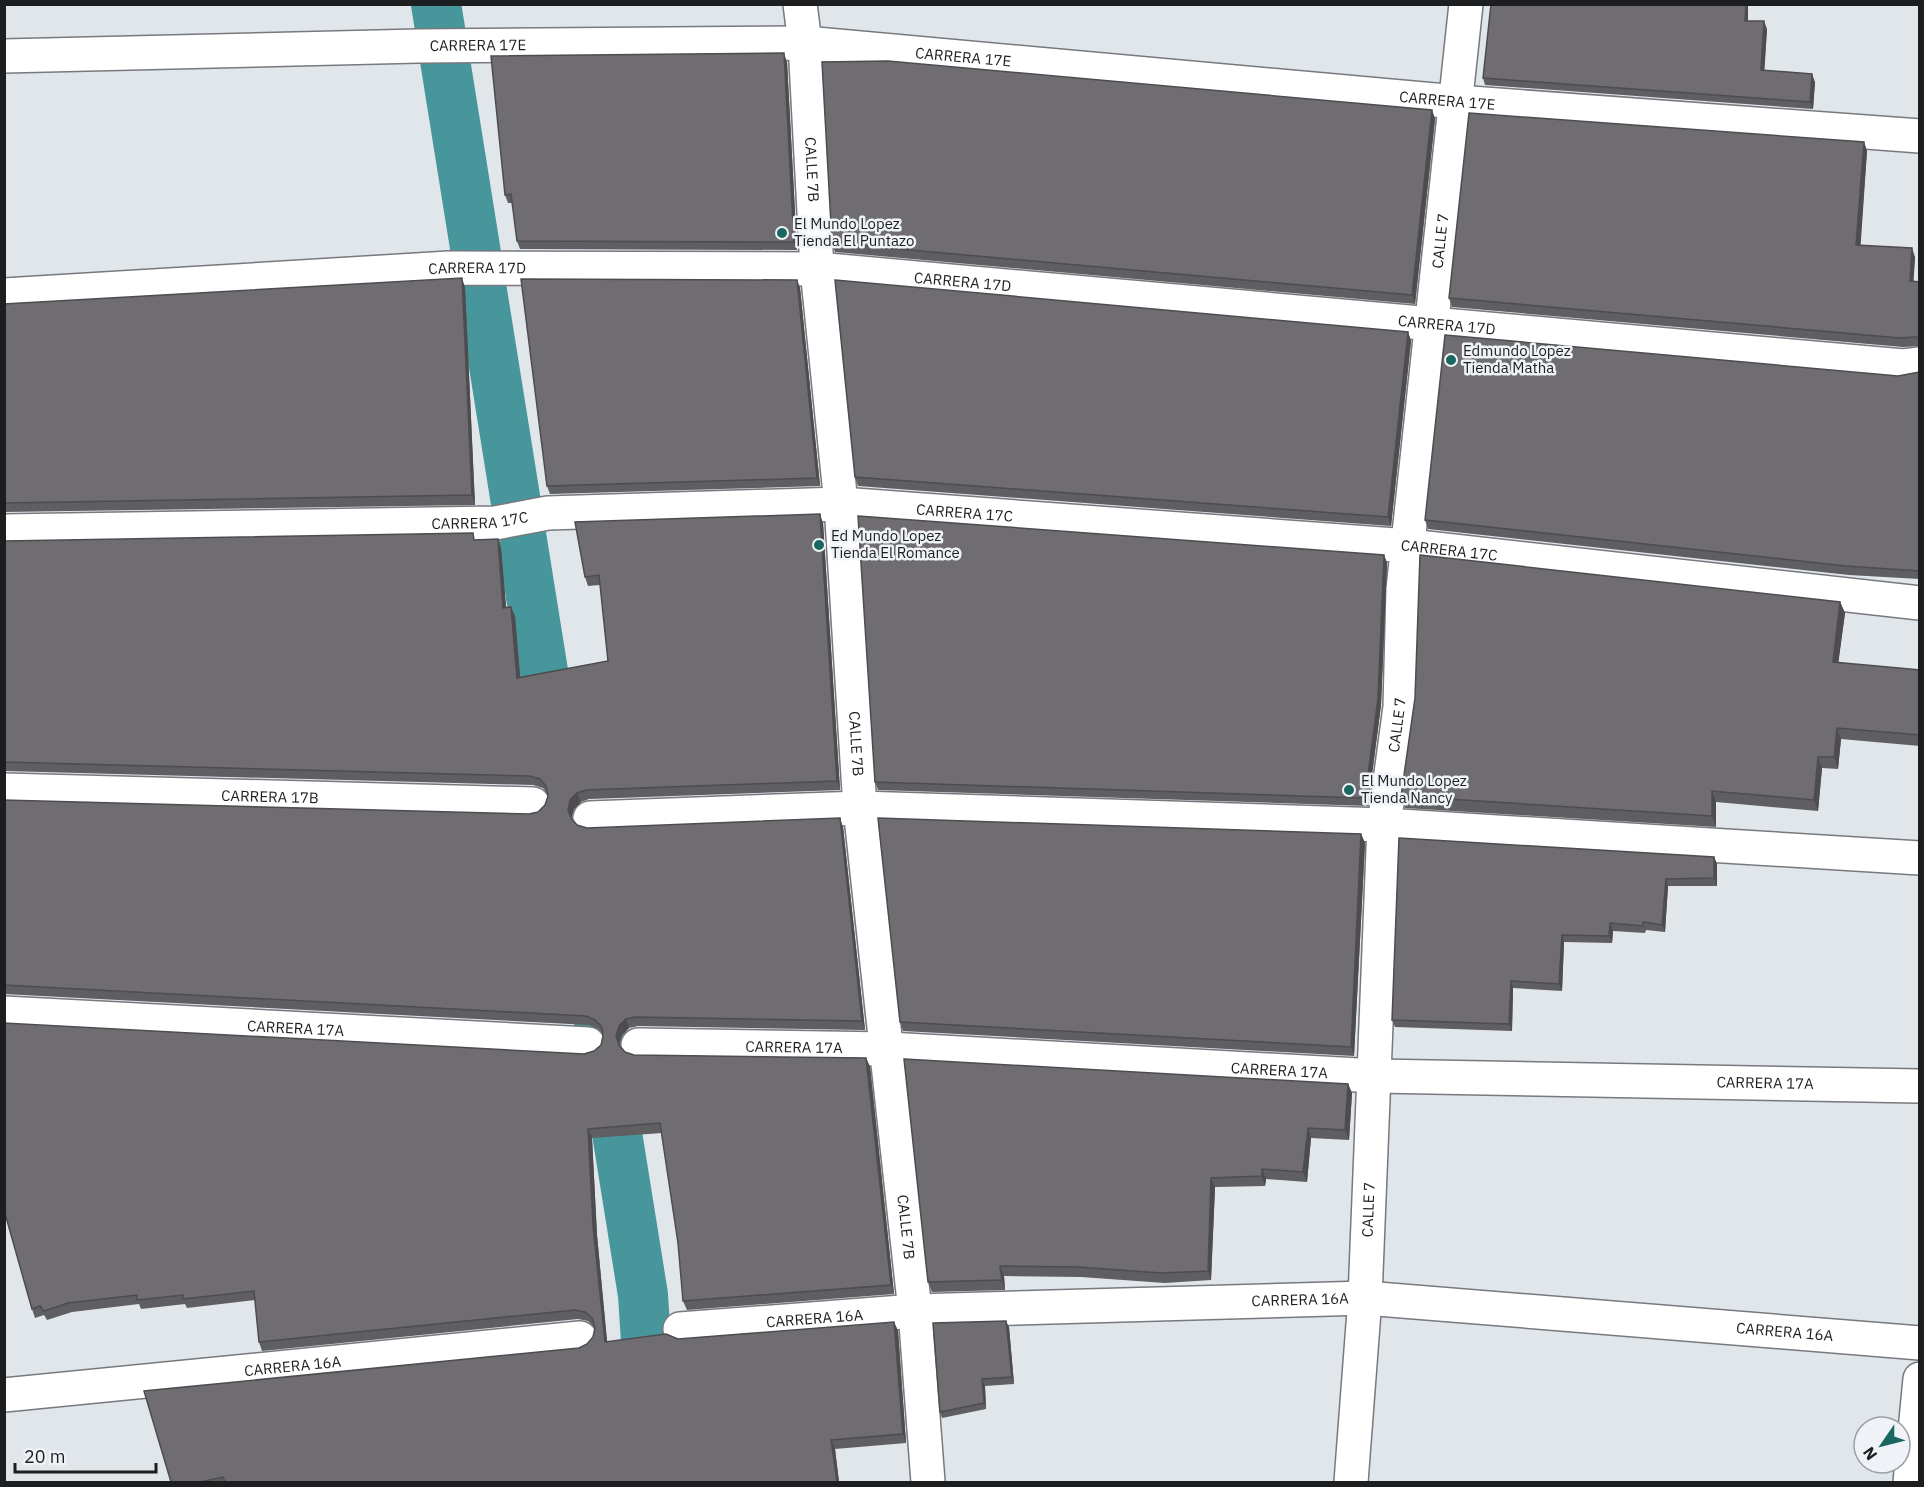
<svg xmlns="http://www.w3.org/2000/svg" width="1924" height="1487" viewBox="0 0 1924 1487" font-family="'IBM Plex Sans',sans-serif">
  <rect width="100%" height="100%" fill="#e1e6ea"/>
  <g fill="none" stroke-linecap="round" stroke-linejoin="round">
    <!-- canal -->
    <path stroke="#47969b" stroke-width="50" d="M436,4L554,740
      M590,965L643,1295L655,1482"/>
    <!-- street casing -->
    <g stroke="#76797e" stroke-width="36">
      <g id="street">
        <path id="s1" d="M800,4L805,43L817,269L841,504L860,808L915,1311L928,1482"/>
        <path id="s2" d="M4,56L418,46L805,43L1457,102L1920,136"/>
        <path id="s3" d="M4,295L449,268L817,269L1903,366L1920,364"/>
        <path id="s4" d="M4,531L495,523L548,513L841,504L1409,546L1920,603"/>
        <path id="s5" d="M4,790L533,804"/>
        <path d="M590,818L860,808L1384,825L1920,858"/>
        <path id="s6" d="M4,1013L588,1044"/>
        <path id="s7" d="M638,1045L888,1049L1376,1076L1920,1086"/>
        <path id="s8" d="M680,1329L915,1311L1365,1298L1920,1343"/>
        <path id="s9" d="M4,1395L580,1338"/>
        <path id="s10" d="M1351,1482L1365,1298L1384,825L1400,707L1403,589L1466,4"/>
        <path d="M1910,1482L1920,1379"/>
      </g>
    </g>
    <!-- street -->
    <use href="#street" stroke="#fff" stroke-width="33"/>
  </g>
  <!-- wall -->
  <path fill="#5f5e61" d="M1748,6V21L1767,29L1764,70L1815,82L1813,109L1485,85L1483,78Z
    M787,62L797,250L520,249L517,241L512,203H508L505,195Z
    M1432,110L1435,119L1415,304L835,252L832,243Z
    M1864,142L1867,151L1860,245L1915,257L1913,282H1920V346L1903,347L1452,307L1449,298Z
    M797,280L800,288L820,486L550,494L547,486Z
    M465,287L475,505L4,512V304Z
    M1408,332L1411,341L1391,526L858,486L855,477Z
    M1920,372V579L1849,575L1428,529L1425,520L1898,376Z
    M823,523L840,790L589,799L581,802L574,809L571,819L577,825L587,828L843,827L865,1030L638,1026L629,1028L622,1035L619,1045L625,1052L634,1055L866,1058L870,1067L894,1294L687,1310L683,1301L678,1243L662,1133L592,1138L597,1235L607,1342L678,1339L894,1322L898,1331L906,1443L835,1449L839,1482H171L579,1348L587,1344L593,1337L595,1328L588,1321L578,1319L262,1351L259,1342L255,1300L187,1308L185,1304L141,1309L139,1304L72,1312L47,1320L44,1315L35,1318L32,1309L584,1054L594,1051L601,1045L603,1036V1034L599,1029L589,1025L4,994V800L529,814L538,812L545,805L548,796V794L543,788L533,785L4,771V541L476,540L498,539L501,548L506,608L515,616L520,677L608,661L600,585L588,586L585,577Z
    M1384,555L1387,563L1381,705L1368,806L878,790L875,782Z
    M1840,602L1845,613L1838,663L1920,670V746L1841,739L1838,769L1822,768L1818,811L1716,802V827L1405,808L1401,796Z
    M1361,834L1365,843L1354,1056L903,1031L900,1022Z
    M1399,838L1714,857L1717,864V886H1668L1665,932L1646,930L1645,933L1613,931L1612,943L1564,942L1562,991L1513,988L1512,1031L1395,1027L1392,1020Z
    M1348,1084L1352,1093L1349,1140L1311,1138L1307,1182L1266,1179L1265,1186L1215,1187L1211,1280L1165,1283L1081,1277L1004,1276L1005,1290L932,1292L928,1282Z
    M1009,1327L1014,1384L985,1386L986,1409L942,1418L940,1412Z"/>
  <!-- shaded-wall -->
  <path fill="#4e4c4f" d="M1746,4H1748V28L1745,21Z
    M1764,21L1767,29L1764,77L1761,70Z
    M784,53L787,62L797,250L794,242Z
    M1812,74L1815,82L1813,109L1810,102Z
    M1432,110L1435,119L1415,304L1412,295Z
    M1864,142L1867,151L1860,254L1856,245Z
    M1912,248L1915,257L1913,290L1910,281Z
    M462,278L465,287L475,505L472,495Z
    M797,280L800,288L820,486L817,478Z
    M1408,332L1411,341L1391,526L1388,517Z
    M820,514L823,523L840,790L837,781Z
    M498,539L501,548L507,617L503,608Z
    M1384,555L1387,563L1381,705L1368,806L1365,798Z
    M1840,602L1845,613L1837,673L1833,662Z
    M511,607L515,616L521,687L517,678Z
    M1837,728L1841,739L1838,769L1834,757Z
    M1818,757L1822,768L1818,811L1814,800Z
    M1712,791L1716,802V827L1712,816Z
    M577,793L581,802L574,809L571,819L568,810L570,800Z
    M840,818L843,827L865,1030L862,1021Z
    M1361,834L1365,843L1354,1056L1351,1047Z
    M1714,857L1717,864V886L1714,878Z
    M1666,879L1668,886L1665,932L1662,925Z
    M1610,923L1613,931L1612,943L1609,936Z
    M1562,935L1564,942L1562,991L1559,984Z
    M1511,981L1513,988L1512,1031L1509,1024Z
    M626,1019L629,1028L622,1035L619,1045L622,1055L616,1036L619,1026Z
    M866,1058L870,1067L894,1294L891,1285Z
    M1348,1084L1352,1093L1349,1140L1345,1130Z
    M1308,1128L1311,1138L1307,1182L1303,1172Z
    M588,1129L592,1138L597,1235L608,1351L605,1342L593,1226Z
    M1262,1169L1266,1179L1265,1186L1262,1176Z
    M1211,1178L1215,1187L1211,1280L1208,1271Z
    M1000,1266L1004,1276L1005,1290L1002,1280Z
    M1006,1321L1009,1327L1014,1384L1012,1377Z
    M894,1322L898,1331L906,1443L903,1434Z
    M982,1379L985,1386L986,1409L984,1403Z
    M831,1440L835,1449L839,1482H837Z"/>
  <!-- building -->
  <path fill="#6f6d71" stroke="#4e4c4f" stroke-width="1.5" d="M1491,4H1746L1745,21H1764L1761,70L1812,74L1810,102L1483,78Z
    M784,53L794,242L517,241L511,194L505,195L491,56Z
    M888,61L1432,110L1412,295L832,243L822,62Z
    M1469,113L1864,142L1856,245L1912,248L1910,281L1920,282V337H1915L1900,338L1449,298Z
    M462,278L472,495L4,503V304Z
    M521,279L797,280L817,478L547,486Z
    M835,280L1408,332L1388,517L855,477Z
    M1445,335L1898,376L1920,372V571L1846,566L1425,520Z
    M820,514L837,781L586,790L577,793L570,800L568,810L571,818L577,825L587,828L840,818L862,1021L635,1017L626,1019L619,1026L616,1036L619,1045L625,1052L634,1055L866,1058L891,1285L683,1301L678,1243L660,1123L588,1129L593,1226L605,1342L666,1334L678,1339L894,1322L903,1434L831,1440L837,1482H225L223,1477L200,1482H171L144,1391L579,1348L587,1344L593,1337L595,1328L592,1318L585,1312L575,1310L259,1342L254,1291L183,1299V1295L137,1300V1295L68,1303L44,1311L40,1306L32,1309L4,1210V1023L584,1054L594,1051L601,1045L603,1036L602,1027L595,1020L586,1016L4,985V800L529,814L538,812L545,805L548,796L546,786L540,779L530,776L4,762V541L473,533L474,540L498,539L503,608L511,607L517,678L608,661L599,575L585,577L575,522Z
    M858,516L1384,555L1378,698L1365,798L875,782Z
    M1420,555L1840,602L1833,662L1920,670V735L1837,728L1834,757H1818L1814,800L1712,791V816L1401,796L1415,698Z
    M878,818L1361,834L1351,1047L900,1022Z
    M1399,838L1714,857V878L1666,879L1662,925L1643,922V926L1610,923L1609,936L1562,935L1559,984L1511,981L1509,1024L1392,1020Z
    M904,1059L1348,1084L1345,1130L1308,1128L1303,1172L1262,1169V1176L1211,1178L1208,1271L1161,1273L1078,1267L1000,1266L1002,1280L928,1282Z
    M1006,1321L1012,1377L982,1379L984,1403L940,1412L933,1323Z"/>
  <!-- markers -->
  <g fill="#1a6660" stroke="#eff3f8" stroke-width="2">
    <circle cx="782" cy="233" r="6"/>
    <circle cx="1451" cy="360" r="6"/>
    <circle cx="819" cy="545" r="6"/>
    <circle cx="1349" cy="790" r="6"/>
  </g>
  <g text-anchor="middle" stroke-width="5" stroke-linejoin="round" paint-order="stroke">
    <!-- street labels -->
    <g font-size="15" fill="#1d1e20" stroke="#eff3f8">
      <text dy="5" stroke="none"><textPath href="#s2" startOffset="474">CARRERA 17E</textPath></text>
      <text dy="5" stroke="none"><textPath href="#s2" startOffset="960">CARRERA 17E</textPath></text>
      <text dy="5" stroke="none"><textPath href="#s2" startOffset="1446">CARRERA 17E</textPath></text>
      <text dy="5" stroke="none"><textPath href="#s1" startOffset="166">CALLE 7B</textPath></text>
      <text dy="5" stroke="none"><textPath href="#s10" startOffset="1245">CALLE 7</textPath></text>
      <text dy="5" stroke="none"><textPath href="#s3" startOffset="474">CARRERA 17D</textPath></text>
      <text dy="5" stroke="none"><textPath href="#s3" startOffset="960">CARRERA 17D</textPath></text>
      <text dy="5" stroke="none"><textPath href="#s3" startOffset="1446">CARRERA 17D</textPath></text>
      <text dy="5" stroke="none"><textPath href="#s4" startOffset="962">CARRERA 17C</textPath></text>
      <text dy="5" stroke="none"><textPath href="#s4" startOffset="476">CARRERA 17C</textPath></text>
      <text dy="5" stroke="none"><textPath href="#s4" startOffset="1448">CARRERA 17C</textPath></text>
      <text dy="5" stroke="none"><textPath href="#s10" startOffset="759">CALLE 7</textPath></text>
      <text dy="5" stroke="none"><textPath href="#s1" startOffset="742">CALLE 7B</textPath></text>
      <text dy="5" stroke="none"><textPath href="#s5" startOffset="266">CARRERA 17B</textPath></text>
      <text dy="5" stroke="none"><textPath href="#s6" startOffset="292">CARRERA 17A</textPath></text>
      <text dy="5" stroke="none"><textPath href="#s7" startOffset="156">CARRERA 17A</textPath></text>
      <text dy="5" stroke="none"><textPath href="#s7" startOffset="642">CARRERA 17A</textPath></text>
      <text dy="5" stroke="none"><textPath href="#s7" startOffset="1128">CARRERA 17A</textPath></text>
      <text dy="5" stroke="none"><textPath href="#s10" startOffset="273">CALLE 7</textPath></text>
      <text dy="5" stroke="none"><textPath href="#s1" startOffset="1228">CALLE 7B</textPath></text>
      <text dy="5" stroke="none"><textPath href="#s8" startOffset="621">CARRERA 16A</textPath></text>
      <text dy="5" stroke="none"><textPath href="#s8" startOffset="135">CARRERA 16A</textPath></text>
      <text dy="5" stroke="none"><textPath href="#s8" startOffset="1107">CARRERA 16A</textPath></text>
      <text dy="5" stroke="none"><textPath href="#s9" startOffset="290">CARRERA 16A</textPath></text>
    </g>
    <!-- poi labels -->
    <g font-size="15" fill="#1d1e20" stroke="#eff3f8" text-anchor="start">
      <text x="794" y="229">El Mundo Lopez<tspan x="794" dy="17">Tienda El Puntazo</tspan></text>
      <text x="1463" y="356">Edmundo Lopez<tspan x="1463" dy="17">Tienda Matha</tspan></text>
      <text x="831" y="541">Ed Mundo Lopez<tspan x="831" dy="17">Tienda El Romance</tspan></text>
      <text x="1361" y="786">El Mundo Lopez<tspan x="1361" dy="17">Tienda Nancy</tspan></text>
    </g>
  </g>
  <!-- border -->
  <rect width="1924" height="1487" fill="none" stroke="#1d1e20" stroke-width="12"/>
  <!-- north arrow -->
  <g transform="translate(1882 1445) rotate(235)"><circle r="28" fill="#eff3f8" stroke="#9b9ea2" stroke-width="1.5"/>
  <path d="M0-4.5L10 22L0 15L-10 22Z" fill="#1a6660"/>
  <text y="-9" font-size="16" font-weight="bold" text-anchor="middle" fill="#1d1e20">N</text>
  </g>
  <!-- scale -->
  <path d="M15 1463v9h141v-9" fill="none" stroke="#1d1e20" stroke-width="3"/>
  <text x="24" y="1463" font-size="18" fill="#1d1e20" stroke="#eff3f8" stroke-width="4.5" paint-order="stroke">20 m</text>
</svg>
